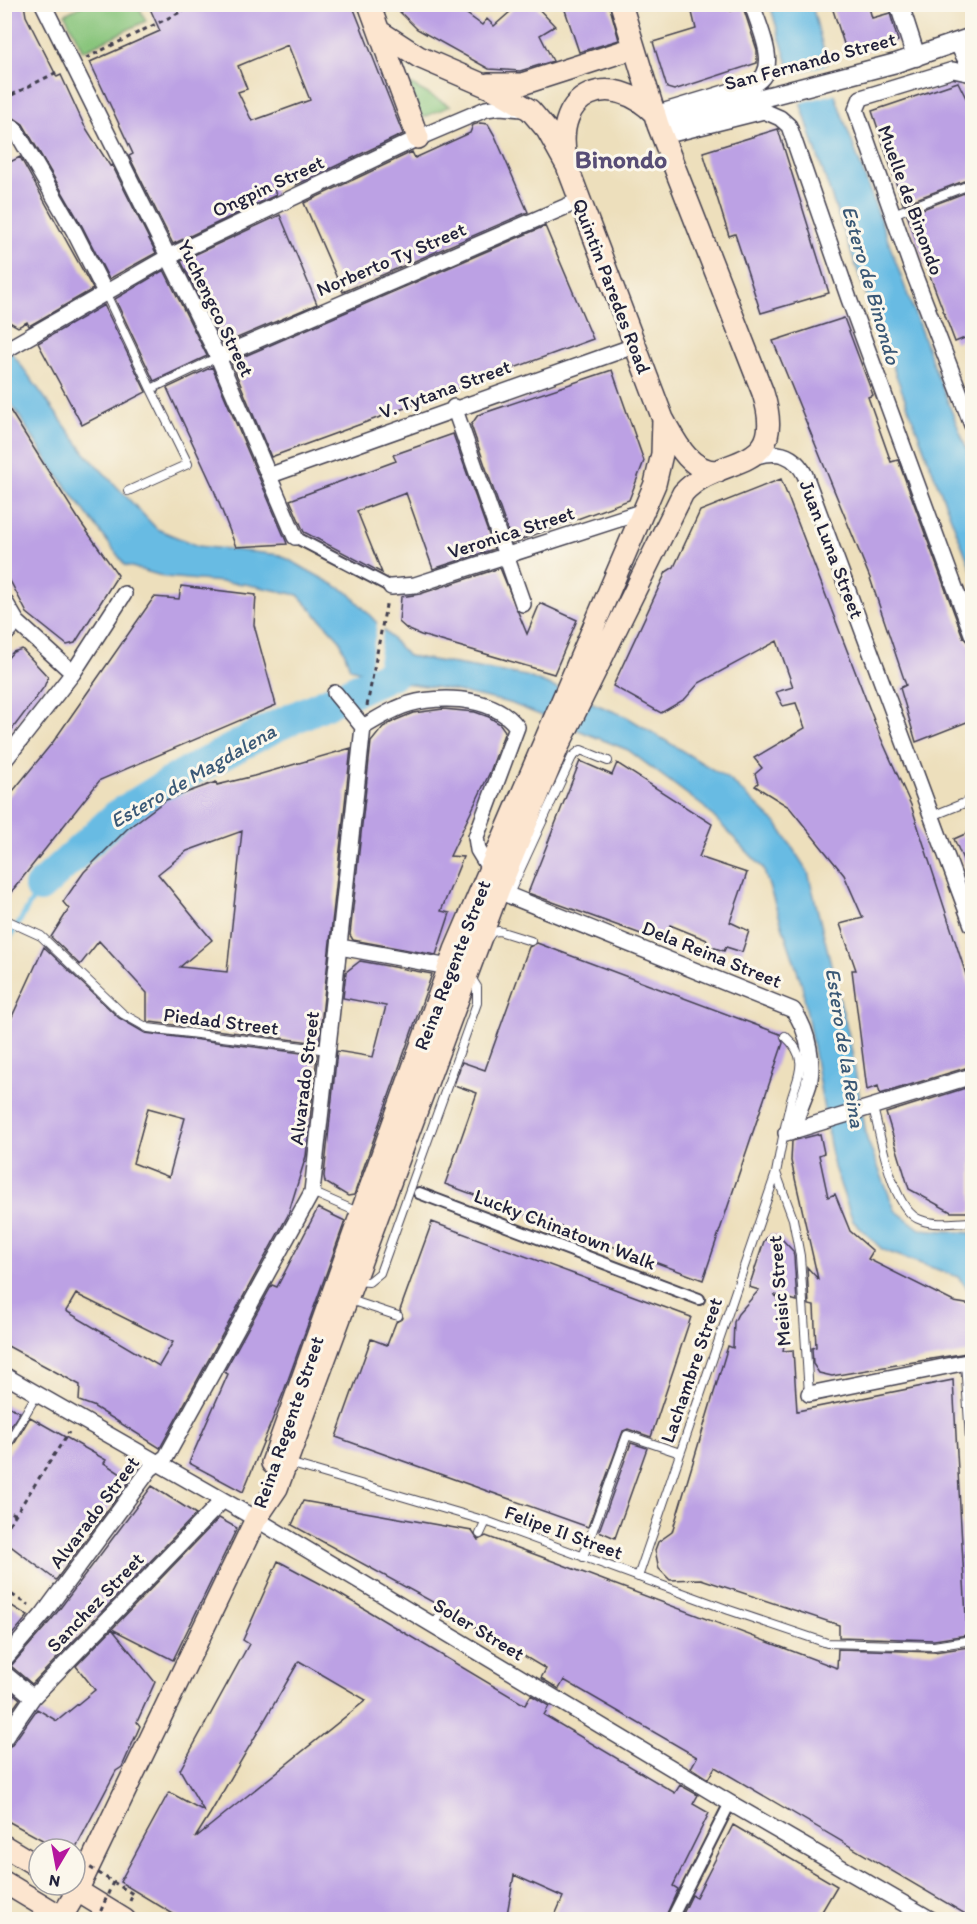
<svg xmlns="http://www.w3.org/2000/svg" width="977" height="1924" viewBox="0 0 977 1924" font-family="Itim,sans-serif">
  <rect width="100%" height="100%" fill="#fbf7ec"/>
  <filter id="ink" filterUnits="userSpaceOnUse"><feTurbulence type="fractalNoise" baseFrequency=".0167" numOctaves="2"/><feDisplacementMap in="SourceGraphic" scale="12" xChannelSelector="R" yChannelSelector="G"/><feConvolveMatrix kernelMatrix="1 2 1 2 8 2 1 2 1" color-interpolation-filters="sRGB"/></filter>
  <filter id="wash" filterUnits="userSpaceOnUse"><feTurbulence type="fractalNoise" baseFrequency=".008" numOctaves="4" result="noise"/><feDisplacementMap in="SourceGraphic" scale="24" xChannelSelector="R" yChannelSelector="G"/><feGaussianBlur stdDeviation="1.35" result="paint"/><feColorMatrix in="noise" values="0 0 0 0 0 0 0 0 0 0 0 0 0 0 0 0 0 1.4 0 .05"/><feComposite in="paint" operator="in"/></filter>
  <g filter="url(#wash)">
    <rect width="100%" height="100%" fill="#eddfbc"/>
    <!-- green -->
    <path fill="#87c47a" stroke="#54735a" stroke-width="1.5" d="M85,4L138,5L146,21L83,51L65,14Z
      M408,83L450,106L422,118Z"/>
    <!-- water -->
    <path fill="#67bbe3" stroke="#446e8f" stroke-width="1.5" d="M770,5H812L836,98L937,375L972,462V571C898,385 827,197 770,5Z
      M4,342L85,453L157,529L198,546L280,555L349,593L408,656L526,676L627,717L730,780L777,824L808,872L849,1036L867,1139L895,1210L920,1229L972,1233V1294L958,1277L883,1250L853,1221L834,1167L802,985L763,868L704,807L628,750L510,703L447,689L397,682L350,668L340,640L298,595L245,584L165,577L125,565L51,466L5,394Z"/>
    <!-- pier -->
    <path fill="#eddfbc" d="M830,64L838,93L796,104L788,75Z
      M378,619L384,626L375,679L368,677Z"/>
    <g fill="none" stroke-linecap="round" stroke-linejoin="round">
      <!-- stream -->
      <path stroke="#67bbe3" stroke-width="5" d="M4,948L40,887"/>
      <!-- river -->
      <path stroke="#67bbe3" stroke-width="32" d="M40,887L118,815L181,776L276,726L393,673"/>
    </g>
    <g id="blocks">
      <!-- building -->
      <path fill="#bca1e4" fill-rule="evenodd" d="M4,4H24L26,16L57,77L61,75L84,125L110,166L112,165L156,253L109,279L82,226L23,124L4,111Z
        M148,4H352L403,134L296,185L291,172L271,181L276,195L173,244L129,156L133,154L90,62L160,31ZM288,45L310,100L252,121L238,92L247,89L238,66Z
        M392,4H453L482,25L487,19L494,26L519,4H534L555,26L540,35L553,61L520,71L489,69L417,29Z
        M563,4H609L619,40L579,52Z
        M690,4H730L731,11L743,7L757,50V63L674,90L667,88L653,42L696,29Z
        M831,4H868L872,18L890,13L898,41L848,56Z
        M958,82L972,110V178L903,204L872,111Z
        M480,123L488,124L495,136L528,212L343,292L304,203L412,152L415,158L470,133L473,125Z
        M778,129L829,293L761,313L735,234L729,236L703,152Z
        M20,157L93,289L29,326L27,322L18,327L4,319V165Z
        M972,190V335L955,342L907,215Z
        M280,215L317,304L223,344L181,261Z
        M545,226L593,339L271,457L231,362Z
        M164,270L207,356L154,381L115,299Z
        M104,305L146,392L82,425L38,343Z
        M844,318L873,395L868,397L891,462L898,460L963,637L972,647V720L916,742L900,688L906,685L870,578L773,341Z
        M212,367L286,541L287,544L236,547L212,485L167,388Z
        M612,370L644,461L629,500L512,543L471,425L478,415Z
        M4,401L81,523L118,575L75,643L67,645L27,613L4,569Z
        M453,434L494,549L433,569L406,493L357,511L382,573L304,532L290,500L396,461L393,455Z
        M781,479L880,736L911,805L972,993V1066L880,1094L878,1086L867,1090L852,970H856L840,924L863,918L844,875L789,807L755,786L758,783L755,774L762,768L754,758L805,728L796,703L783,706L776,692L793,687L777,641L699,683L685,699L661,713L613,686L666,572L674,567L700,511Z
        M500,568L527,634L540,603L577,620L554,674L421,635L407,629L399,622L401,597L420,594Z
        M181,586L256,595L254,625L276,705L100,780L4,901V802L53,742L154,597L179,599Z
        M22,649L48,677L44,687L4,740V662L13,652Z
        M443,709L475,712L489,717L500,724L505,731L490,772L450,856L463,857L441,911L450,913L436,955L353,940L350,935L371,742L383,727L396,720L413,713Z
        M351,748L319,1043L150,1022L147,1021V993L99,941L80,965L51,937L69,909L63,902L84,872L127,829L166,800L216,782L217,785L254,776ZM242,831L227,972L180,967L212,940L158,874L187,851Z
        M580,761L612,775L617,763L712,824L699,857L747,873L730,922L749,931L742,952L726,947L724,951L706,945L707,940L670,925L663,942L528,893Z
        M972,831V880L954,839Z
        M537,943L780,1034L783,1043L703,1280L445,1184L477,1093L454,1085L462,1062L485,1070L529,947Z
        M44,947L119,1018L145,1033L317,1055L306,1156L288,1215L160,1448L93,1406L79,1401L80,1385L4,1344V1034ZM148,1108L185,1118L169,1177L133,1163ZM76,1294L173,1342L159,1366L66,1311Z
        M360,961L432,974L354,1195L348,1196L325,1182L324,1176L337,1051L373,1057L386,1006L343,998L346,972Z
        M972,1086V1212H951L909,1189L886,1113Z
        M820,1134L824,1153L819,1155L828,1197L835,1194L850,1231L873,1251L868,1259L954,1302L972,1305V1352L832,1376L819,1373L813,1364L812,1348L816,1347L814,1306L809,1305L807,1267L818,1279L791,1161L792,1141Z
        M318,1208L345,1221L284,1391L243,1492L189,1463L228,1374L224,1372L272,1285L277,1287Z
        M432,1222L691,1317L651,1437L628,1429L623,1431L588,1527L336,1437L371,1339L387,1345L396,1322L403,1318L400,1310Z
        M770,1234L779,1236L793,1251L794,1257L797,1301L775,1295L788,1321L783,1351L793,1350L797,1411L953,1380L967,1635L934,1640L839,1637V1625L701,1579L670,1580L659,1569L655,1550L658,1542L672,1532L728,1346L733,1348L734,1322L738,1314L759,1290L749,1287L764,1241Z
        M4,1404L20,1412L4,1437Z
        M30,1417L106,1460L104,1463L130,1480L56,1580L4,1541V1456L9,1453Z
        M631,1443L647,1448L615,1538L599,1531Z
        M152,1486L196,1514L32,1684L11,1666L52,1619Z
        M303,1501L472,1531L478,1540L486,1536L837,1668L838,1649L934,1652L969,1647L972,1658V1918L715,1767L708,1779L691,1768L697,1757L564,1680L559,1689L541,1678L546,1669L448,1611L447,1603L438,1605L292,1525Z
        M219,1518L237,1528L173,1660L112,1629Z
        M278,1561L336,1592L525,1705L531,1695L549,1706L544,1715L675,1793L680,1785L698,1795L693,1804L709,1813L673,1886L678,1889L664,1920H553L563,1897L514,1875L506,1920H183L120,1882L169,1792L204,1811L180,1770L249,1644L243,1640ZM299,1661L366,1700L195,1838L210,1814Z
        M4,1601L28,1616L4,1644Z
        M112,1629L155,1682L137,1722L140,1726L122,1767L116,1771L75,1849H59L4,1819V1749L12,1745L37,1709L57,1721L95,1690L76,1666Z
        M4,1686L20,1699L4,1721Z
        M733,1825L837,1886L817,1920H680L692,1895L696,1897Z"/>
    </g>
  </g>
  <g filter="url(#ink)">
    <use href="#blocks" fill-opacity="0" stroke="#403e4e" stroke-width="1.5"/>
    <g fill="none" stroke-linecap="round" stroke-linejoin="round">
      <!-- service casing -->
      <g stroke="#403e4e" stroke-width="10">
        <path id="service" d="M893,214L972,184
          M105,292L151,389L218,357
          M128,491L188,464L151,389
          M932,816L972,800
          M508,896L572,757L581,750L608,761
          M4,919L41,936L123,1014L148,1028L328,1050
          M488,938L492,932L499,931L531,941
          M873,1108C881,1136 892,1211 921,1220C937,1226 956,1222 972,1222
          M776,1173L793,1219L800,1256L809,1394
          M312,1192L360,1213
          M355,1281L369,1282L380,1273L477,1003V987L470,976
          M350,1300L398,1316
          M965,1362L972,1470
          M4,1450L37,1394
          M289,1463L486,1521L729,1610L827,1643L934,1646L972,1640
          M480,1534L486,1521
          M583,1557L627,1435L680,1453
          M638,1577L776,1173C780,1152 784,1130 789,1109C794,1080 814,1062 785,1036
          M433,1625L443,1608"/>
      </g>
      <!-- pedestrian casing -->
      <g stroke="#403e4e" stroke-width="14">
        <path id="pedestrian" d="M295,537L391,587
          M419,1193L699,1299
          M671,1920L730,1803"/>
      </g>
      <!-- minor casing -->
      <g stroke="#403e4e" stroke-width="18">
        <path id="minor" d="M43,4L218,357L295,537
          M957,43L972,72
          M972,74L953,70L861,98L856,110L911,266L972,425
          M655,114L754,84C782,70 759,28 752,4
          M4,123L15,129L74,231L105,292
          M658,125L666,132L676,133L764,111L780,118L789,126L849,299L972,634
          M4,351L168,257L418,138L486,109L500,107L522,109
          M218,357L581,200
          M454,407L523,604
          M756,456C778,450 794,454 805,475L972,925
          M271,475L634,346
          M391,587L415,585L644,511
          M4,600L17,622L73,673
          M4,636L17,622
          M335,693L363,727
          M363,727C374,721 384,714 396,709C430,693 493,694 517,727L476,837L478,850L489,868
          M4,761L73,673L124,594
          M498,891L793,1010C808,1029 816,1067 807,1090C802,1104 796,1115 794,1130
          M340,947L449,967
          M786,1133L972,1076
          M4,1375L256,1519L730,1803L932,1920
          M809,1394L972,1361
          M4,1660L44,1613L150,1469L166,1457L312,1192L363,727
          M4,1673L33,1697
          M4,1739L33,1697L222,1501"/>
      </g>
      <!-- tertiary casing -->
      <g stroke="#403e4e" stroke-width="21">
        <path id="tertiary" d="M899,4L916,57
          M658,125L896,63L972,37"/>
      </g>
      <!-- secondary casing -->
      <g stroke="#403e4e" stroke-width="24">
        <path id="secondary" d="M369,4L418,138
          M379,31L419,57L500,92L530,110L547,130L567,166L663,419C675,440 689,472 718,471
          M488,84H522L634,48
          M566,158C553,92 611,69 655,114
          M272,1463L455,950L655,484L662,454L663,419
          M4,1846L39,1867
          M4,1882L67,1920
          M68,1885L125,1920
          M60,1920L77,1891L256,1519L277,1488L498,891L558,747L683,493C720,452 789,476 763,393L658,125L621,4"/>
      </g>
      <!-- path -->
      <path stroke="#403e4e" stroke-width="3" stroke-dasharray="4.5 4.5" stroke-linecap="butt" d="M86,58L197,4
        M4,99L59,71
        M367,706L387,600
        M4,1508L16,1515
        M4,1532L69,1432
        M4,1590L29,1605
        M58,1849H59
        M113,1882L133,1894L130,1901"/>
      <!-- service -->
      <use href="#service" stroke="#fff" stroke-width="8"/>
      <!-- pedestrian -->
      <use href="#pedestrian" stroke="#fff" stroke-width="10"/>
      <!-- minor -->
      <use href="#minor" stroke="#fff" stroke-width="15"/>
      <!-- tertiary -->
      <use href="#tertiary" stroke="#fff" stroke-width="18"/>
      <!-- secondary -->
      <use href="#secondary" stroke="#fce5cf" stroke-width="21"/>
      <!-- path-bridge -->
      <path stroke="#403e4e" stroke-width="3" stroke-dasharray="4.5 4.5" stroke-linecap="butt" d="M75,1858L113,1882L97,1920"/>
    </g>
  </g>
  <g text-anchor="middle" stroke-width="6" stroke-linejoin="round" paint-order="stroke">
    <!-- street labels -->
    <g font-size="20" fill="#22223b" stroke="#fbf7ec">
      <text transform="translate(810 61) rotate(-15)" y="7">San Fernando Street</text>
      <text transform="translate(268 186) rotate(-25)" y="7">Ongpin Street</text>
      <text transform="translate(911 200) rotate(70)" y="7">Muelle de Binondo</text>
      <text transform="translate(391 259) rotate(-23)" y="7">Norberto Ty Street</text>
      <text transform="translate(612 286) rotate(69)" y="7">Quintin Paredes Road</text>
      <text transform="translate(216 308) rotate(64)" y="7">Yuchengco Street</text>
      <text transform="translate(445 389) rotate(-20)" y="7">V. Tytana Street</text>
      <text transform="translate(511 532) rotate(-18)" y="7">Veronica Street</text>
      <text transform="translate(832 549) rotate(69)" y="7">Juan Luna Street</text>
      <text transform="translate(712 954) rotate(22)" y="7">Dela Reina Street</text>
      <text transform="translate(452 965) rotate(-69)" y="7">Reina Regente Street</text>
      <text transform="translate(221 1021) rotate(7)" y="7">Piedad Street</text>
      <text transform="translate(304 1078) rotate(-83)" y="7">Alvarado Street</text>
      <text transform="translate(565 1229) rotate(21)" y="7">Lucky Chinatown Walk</text>
      <text transform="translate(779 1291) rotate(-95)" y="7">Meisic Street</text>
      <text transform="translate(691 1370) rotate(-71)" y="7">Lachambre Street</text>
      <text transform="translate(288 1422) rotate(-71)" y="7">Reina Regente Street</text>
      <text transform="translate(94 1512) rotate(-53)" y="7">Alvarado Street</text>
      <text transform="translate(564 1532) rotate(20)" y="7">Felipe II Street</text>
      <text transform="translate(95 1602) rotate(-46)" y="7">Sanchez Street</text>
      <text transform="translate(479 1629) rotate(31)" y="7">Soler Street</text>
    </g>
    <!-- water labels -->
    <g font-size="21" font-style="italic" fill="#3a5876" stroke="#fbf7ec">
      <text transform="translate(871 285) rotate(74)" y="7">Estero de Binondo</text>
      <text transform="translate(193 776) rotate(-30)" y="7">Estero de Magdalena</text>
      <text transform="translate(845 1048) rotate(81)" y="7">Estero de la Reina</text>
    </g>
    <!-- district labels -->
    <g font-size="26" font-weight="bold" fill="#584e76" stroke="#fbf7ec">
      <text x="621" y="168">Binondo</text>
    </g>
  </g>
  <!-- margin -->
  <rect width="977" height="1924" fill="none" stroke="#fbf7ec" stroke-width="24"/>
  <!-- north arrow -->
  <g transform="translate(57 1867) rotate(190)"><circle r="28" fill="#fbf7ec" stroke="#a4a2a5" stroke-width="1.5"/>
  <path d="M0-4.5L10 22L0 15L-10 22Z" fill="#b5179e"/>
  <text y="-9" font-size="16" font-weight="bold" text-anchor="middle" fill="#22223b">N</text>
  </g>
</svg>
